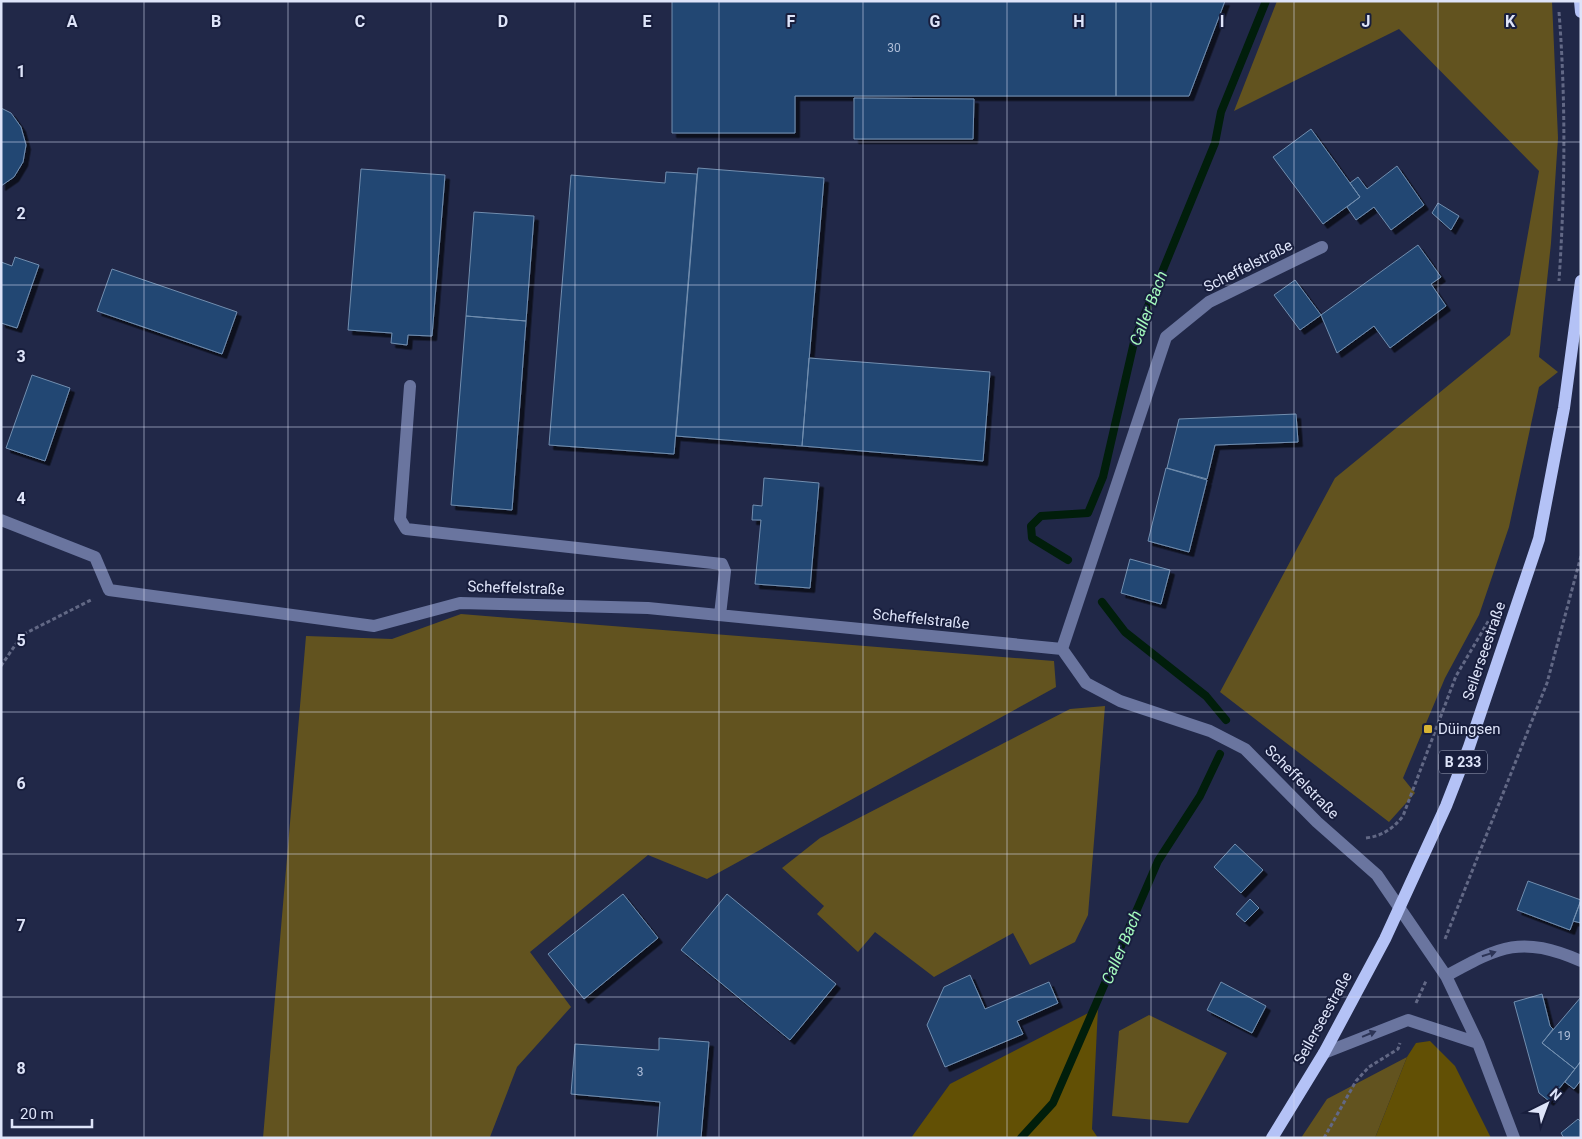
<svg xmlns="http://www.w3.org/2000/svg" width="1582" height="1139" viewBox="0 0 1582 1139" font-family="Roboto,sans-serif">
  <defs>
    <filter id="shadow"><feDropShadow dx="4.5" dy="4.5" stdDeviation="0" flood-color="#0009"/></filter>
  </defs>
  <rect width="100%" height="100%" fill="#212848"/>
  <!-- green -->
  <path fill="#62531f" d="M1277,1H1552L1558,138L1551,243L1539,357L1558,372L1539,387L1509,527L1479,615L1445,678L1403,778L1415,793L1389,822L1220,692L1335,478L1510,335L1539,171L1399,29L1234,111Z
    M461,614L1054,661L1056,687L707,879L648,855L530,952L571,1007L517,1067L490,1137L263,1138L306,636L392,639Z
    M1105,706L1088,915L1075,942L1030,965L1013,933L934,977L875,932L858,952L817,914L824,906L782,868L820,838L1070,709Z
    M1149,1015L1227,1053L1188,1123L1112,1116L1119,1031Z
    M1407,1057L1375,1138H1301L1327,1099Z"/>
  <!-- forest -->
  <path fill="#625005" d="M1098,1008L1092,1129L1098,1138H911L950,1084Z
    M1430,1041L1455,1066L1491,1138H1375L1407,1057L1416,1043Z"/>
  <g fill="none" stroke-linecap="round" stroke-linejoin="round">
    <!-- stream -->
    <path stroke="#011e0b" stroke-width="8" d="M1068,560L1032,538L1031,526L1041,516L1088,513L1103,477L1135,338L1215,143L1221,112L1266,1
      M1102,602L1125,632L1206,696L1226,720
      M1021,1138L1053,1103L1158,861L1200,796L1220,754"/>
  </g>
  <!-- building -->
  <path fill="#204773" stroke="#728eaf" filter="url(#shadow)" d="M672,1H1116V96H795V133H672Z
    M1116,1H1225L1189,96H1116Z
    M854,98L974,99L973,139H854Z
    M1,108L11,113L21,127L26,145L23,162L14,177L1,186Z
    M1311,129L1360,197L1323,224L1273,157Z
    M1397,166L1424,205L1391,230L1374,207L1356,220L1347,207L1360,197L1350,183L1358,177L1367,189Z
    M698,168L824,178L802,446L676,436Z
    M361,169L445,175L432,336L408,335L407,345L391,343L392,333L348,330Z
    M666,172L697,174L674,454L549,445L571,175L665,183Z
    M1438,203L1459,216L1451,230L1432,213Z
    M474,212L534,216L526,321L466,316Z
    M1418,245L1441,277L1431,284L1446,306L1390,348L1374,326L1337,353L1321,315Z
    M15,257L39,265L17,328L1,323V262L12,266Z
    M112,269L237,312L222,354L97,311Z
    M1295,280L1321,315L1300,330L1274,295Z
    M466,316L526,321L512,510L451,505Z
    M809,358L990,372L983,461L802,446Z
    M32,375L70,388L45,461L6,448Z
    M1296,414L1298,442L1215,445L1207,479L1167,468L1179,419Z
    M1166,468L1207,480L1189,552L1148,541Z
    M764,478L819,483L810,588L755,584L761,520H752L753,505L762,506Z
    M1130,559L1170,570L1161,604L1121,593Z
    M1235,844L1263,870L1241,893L1214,867Z
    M1528,881L1581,900L1570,930L1517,910Z
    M623,894L658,938L584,999L548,954Z
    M727,894L836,984L790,1040L681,950Z
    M1250,899L1259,908L1245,922L1236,914Z
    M1581,900V923L1573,921Z
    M970,975L985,1009L1049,982L1058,1003L1017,1021L1023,1034L945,1067L927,1025L944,987Z
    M1221,982L1266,1006L1252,1033L1207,1010Z
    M1542,994L1550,1026L1553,1029L1542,1043L1575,1069L1549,1101L1539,1093L1514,1002Z
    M1581,997V1061L1575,1069L1542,1043Z
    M659,1038L709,1042L701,1138H657L660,1102L571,1094L575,1044L659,1050Z
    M1581,1061V1080L1574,1089L1565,1082Z
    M1578,1119L1581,1122V1138H1564L1561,1133Z"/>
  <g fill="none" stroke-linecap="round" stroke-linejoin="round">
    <!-- path -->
    <path stroke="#626885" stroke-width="3" stroke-dasharray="4 2.5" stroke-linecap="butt" d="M1559,12C1566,102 1565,191 1559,281
      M1,666L22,635L93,599
      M1366,838C1382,836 1393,829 1403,816L1456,676L1489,620
      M1445,939L1547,683L1581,556
      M1416,1003L1426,981
      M1324,1138L1356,1081L1369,1067L1398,1049L1400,1043"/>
    <!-- minor -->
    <path stroke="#6a759f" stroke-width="12" d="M1322,247L1209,302L1166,337L1062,649L1086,683L1120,701L1210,731L1245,749L1317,822L1377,875L1446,976L1478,1043L1514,1138
      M410,386L400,519L406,529L722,564L725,571L720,615
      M1,520L95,557L109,590L374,626L460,603L648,608L1062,649
      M1446,976C1501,946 1520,935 1581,961
      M1324,1053L1408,1020L1478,1043"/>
    <!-- major -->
    <path stroke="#b4c2f6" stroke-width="12" d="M1580,1L1581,12
      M1272,1138L1324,1053L1385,939L1446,806L1469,747L1539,539L1564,408L1581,281"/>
  </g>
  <!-- one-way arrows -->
  <defs><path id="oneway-solid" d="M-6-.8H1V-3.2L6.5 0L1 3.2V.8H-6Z" transform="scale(1.25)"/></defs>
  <g fill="#2c3456">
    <use href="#oneway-solid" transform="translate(1489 954) rotate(-18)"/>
    <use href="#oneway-solid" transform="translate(1369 1034) rotate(-22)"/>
  </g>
  <!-- grid -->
  <path fill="none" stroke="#dee4f9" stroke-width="1" stroke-opacity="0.55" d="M144,1V1138M288,1V1138M431,1V1138M575,1V1138M719,1V1138M863,1V1138M1007,1V1138M1151,1V1138M1294,1V1138M1438,1V1138M1,142H1581M1,285H1581M1,427H1581M1,570H1581M1,712H1581M1,854H1581M1,997H1581"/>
  <!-- markers -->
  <rect fill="#d7b434" stroke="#181e3d" stroke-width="2" x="1423" y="724" width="10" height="10" rx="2.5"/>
  <g text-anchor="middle" stroke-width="4" stroke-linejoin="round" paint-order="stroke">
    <!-- number labels -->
    <g font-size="12" fill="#aebdd8">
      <text x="894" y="52">30</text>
      <text x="1564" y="1040">19</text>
      <text x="640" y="1076">3</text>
    </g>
    <!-- shield labels -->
    <rect fill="#181e3d" stroke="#a3a9c1" stroke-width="1" x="1439" y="750.5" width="48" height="23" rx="4"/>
    <g font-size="14" font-weight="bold" fill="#dee4f9">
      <text x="1463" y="767">B 233</text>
    </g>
    <!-- street labels -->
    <g font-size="15" fill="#dee4f9" stroke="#181e3d">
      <text transform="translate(1248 266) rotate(-27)" y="5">Scheffelstraße</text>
      <text transform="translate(516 588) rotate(2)" y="5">Scheffelstraße</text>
      <text transform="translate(921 619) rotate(6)" y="5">Scheffelstraße</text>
      <text transform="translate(1484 651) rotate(-71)" y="5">Seilerseestraße</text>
      <text transform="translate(1302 782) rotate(45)" y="5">Scheffelstraße</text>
      <text transform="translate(1323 1018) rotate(-61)" y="5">Seilerseestraße</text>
    </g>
    <!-- poi labels -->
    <g font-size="15" fill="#dee4f9" stroke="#181e3d" text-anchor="start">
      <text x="1438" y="734">Düingsen</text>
    </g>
    <!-- water labels -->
    <g font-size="16" font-style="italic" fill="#a5fbbe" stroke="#181e3d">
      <text transform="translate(1148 308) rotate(-69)" y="6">Caller Bach</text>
      <text transform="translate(1121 947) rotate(-67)" y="6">Caller Bach</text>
    </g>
  </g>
  <g font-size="16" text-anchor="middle" font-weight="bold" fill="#dee4f9" stroke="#181e3d" stroke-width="4" stroke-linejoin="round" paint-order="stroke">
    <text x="72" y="27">A</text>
    <text x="216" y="27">B</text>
    <text x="360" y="27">C</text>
    <text x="503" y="27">D</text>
    <text x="647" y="27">E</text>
    <text x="791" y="27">F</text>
    <text x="935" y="27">G</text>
    <text x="1079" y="27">H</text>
    <text x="1222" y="27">I</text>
    <text x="1366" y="27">J</text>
    <text x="1510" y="27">K</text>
    <text x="21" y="77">1</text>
    <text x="21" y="219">2</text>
    <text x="21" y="362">3</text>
    <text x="21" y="504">4</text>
    <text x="21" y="646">5</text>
    <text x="21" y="789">6</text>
    <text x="21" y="931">7</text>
    <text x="21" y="1074">8</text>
  </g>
  <!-- border -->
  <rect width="1582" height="1139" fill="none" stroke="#dee4f9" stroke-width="5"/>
  <!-- north arrow -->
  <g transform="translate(1547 1104) rotate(42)" stroke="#181e3d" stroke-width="4" paint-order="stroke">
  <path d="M0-4L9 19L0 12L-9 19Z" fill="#dee4f9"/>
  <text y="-8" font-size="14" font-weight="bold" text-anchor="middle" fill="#dee4f9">N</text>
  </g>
  <!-- scale -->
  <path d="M12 1119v8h80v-8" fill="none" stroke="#dee4f9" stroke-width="2.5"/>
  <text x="20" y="1119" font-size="15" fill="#dee4f9" stroke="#181e3d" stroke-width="4" paint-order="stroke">20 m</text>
</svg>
